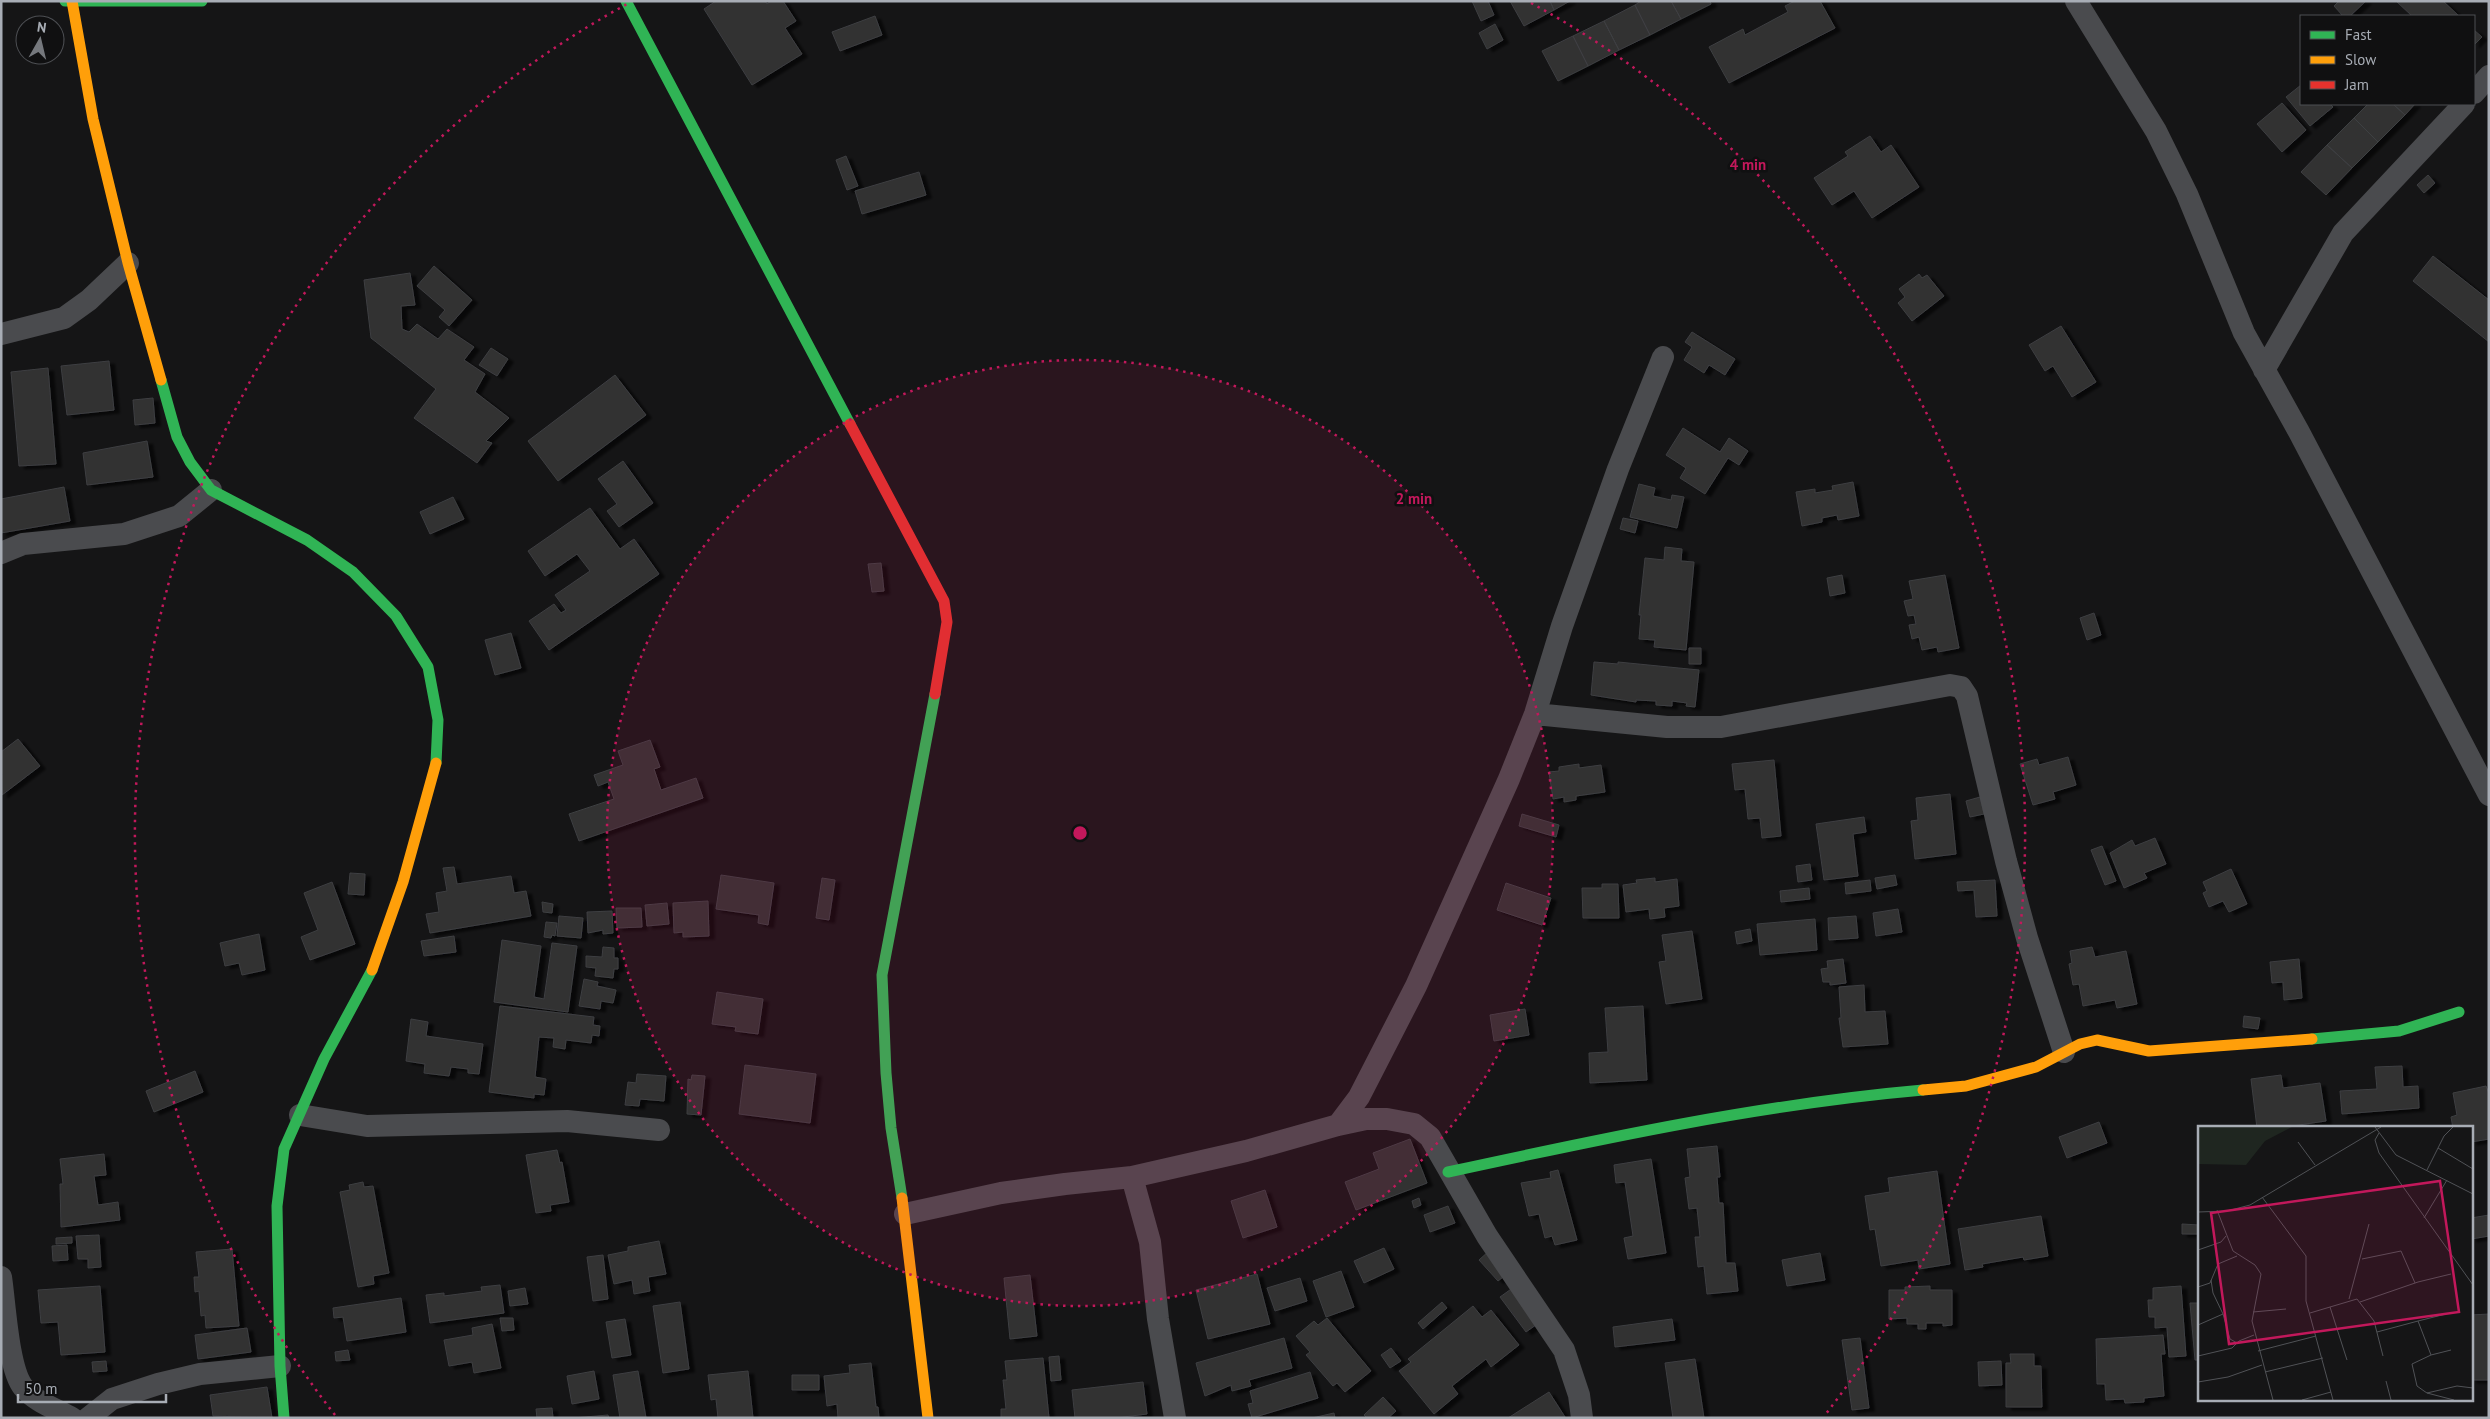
<svg xmlns="http://www.w3.org/2000/svg" width="2490" height="1419" viewBox="0 0 2490 1419" font-family="'PT Sans',sans-serif">
  <defs>
    <filter id="shadow"><feDropShadow dx="5.5" dy="3" stdDeviation="1" flood-color="#0009"/></filter>
  </defs>
  <rect width="100%" height="100%" fill="#151516"/>
  <!-- building -->
  <path fill="#303031" stroke="#3e3f42" filter="url(#shadow)" d="M716,1H765L767,4L771,1H783L796,21L785,28L802,54L752,85L704,9Z
    M1472,1H1488L1494,15L1481,21Z
    M1510,1H1550L1554,10L1524,26Z
    M1550,1H1570L1554,10Z
    M1641,1H1671L1681,19L1650,35L1635,5Z
    M1671,1H1710L1711,4L1681,19Z
    M1795,1H1820L1835,28L1729,83L1709,47L1743,29L1745,35L1788,12L1785,6Z
    M2339,1H2366L2350,16H2343L2334,6Z
    M2396,1H2443L2459,16H2412Z
    M1635,5L1650,35L1619,50L1604,21Z
    M875,16L882,35L840,51L832,32Z
    M1604,21L1619,50L1588,66L1573,36Z
    M1495,24L1503,40L1487,49L1479,33Z
    M2474,30L2482,37L2474,45Z
    M1573,36L1588,66L1558,81L1542,51Z
    M2301,85V104H2330L2333,107L2310,126L2286,97Z
    M2282,103L2306,130L2282,152L2257,124Z
    M2368,104H2393L2405,115L2378,142L2354,118Z
    M2393,104H2415L2405,115Z
    M2354,118L2378,142L2352,168L2327,145Z
    M1870,136L1881,152L1891,145L1919,187L1872,218L1854,191L1832,205L1814,178L1848,156L1845,152Z
    M2327,145L2352,168L2326,195L2301,172Z
    M846,156L858,186L847,190L836,160Z
    M919,172L926,195L862,214L855,191Z
    M2428,175L2435,183L2424,193L2417,185Z
    M2433,256L2489,300V342L2413,281Z
    M434,266L472,300L449,326L439,317L445,310L417,286Z
    M410,273L415,305L401,306L402,329L409,332L417,324L438,339L447,329L474,347L464,360L485,374L475,392L509,418L486,441L492,443L477,463L414,418L436,389L371,338L364,280Z
    M1919,274L1922,278L1927,275L1944,296L1912,321L1898,303L1905,297L1899,289Z
    M2061,326L2096,382L2072,397L2053,366L2045,371L2029,345Z
    M1692,332L1735,359L1725,375L1709,365L1704,373L1684,360L1692,347L1685,342Z
    M491,348L508,359L497,376L479,365Z
    M109,361L114,410L67,415L61,366Z
    M48,368L56,464L19,466L11,372Z
    M615,375L646,415L558,481L528,441Z
    M153,398L155,423L135,425L133,400Z
    M1683,428L1720,452L1729,438L1748,451L1739,465L1728,458L1705,494L1680,478L1686,468L1666,455Z
    M147,441L153,477L87,485L83,453Z
    M623,461L653,503L619,527L607,511L617,504L598,479Z
    M1853,482L1859,516L1838,520L1837,515L1822,518V522L1802,526L1796,492L1815,489V493L1833,490L1832,486Z
    M1639,484L1655,488L1653,496L1671,500L1672,495L1684,497L1677,528L1630,517Z
    M64,487L70,521L1,533V499Z
    M453,497L464,519L430,534L420,512Z
    M590,508L620,549L634,539L659,574L549,650L529,621L554,604L561,613L566,610L555,595L590,571L577,554L545,576L528,551Z
    M1623,518L1638,521L1635,533L1620,529Z
    M1665,547L1682,549L1681,561L1694,562L1686,650L1654,647L1655,640L1639,639L1641,615H1639L1645,558L1664,560Z
    M881,563L884,591L872,592L868,564Z
    M1842,575L1845,593L1830,596L1827,578Z
    M1945,575L1959,648L1938,652L1937,647L1922,650L1919,637L1912,639L1909,625L1916,624L1914,615L1908,616L1904,601L1913,599L1909,581Z
    M2094,613L2101,635L2087,640L2080,618Z
    M511,633L521,668L495,675L485,640Z
    M1689,648H1701V664H1689Z
    M1594,662L1618,664V662L1699,670L1695,707L1686,706L1687,703L1672,701V706L1656,705V701L1636,700V702L1591,695Z
    M18,739L40,766L2,795L1,752Z
    M650,740L660,767L654,769L661,790L696,778L703,798L579,841L569,814L614,799L608,782L598,786L594,775L623,765L618,751Z
    M2068,757L2076,785L2053,792L2055,799L2033,805L2020,764L2037,759L2039,765Z
    M1774,760L1781,836L1762,838L1760,818L1748,819L1745,789L1735,790L1732,764Z
    M1579,764V768L1601,765L1605,792L1576,796V800L1564,802V797L1553,799L1549,772L1559,771V767Z
    M1950,794L1956,854L1915,859L1911,821L1918,820L1916,798Z
    M1980,797L1984,814L1970,817L1966,801Z
    M1522,814L1559,825L1556,837L1519,826Z
    M1864,817L1866,832L1853,834L1858,876L1824,880L1816,824Z
    M2155,838L2166,864L2144,873L2147,878L2124,888L2110,853L2132,840L2135,846Z
    M2102,846L2116,881L2105,885L2091,850Z
    M1810,864L1812,880L1798,882L1796,866Z
    M454,867L457,884L511,876L514,893L526,891L531,916L430,933L426,914L439,912L436,893L447,891L443,868Z
    M2231,869L2247,904L2229,912L2223,901L2209,907L2203,893L2207,891L2203,882Z
    M350,873L365,874L364,895L348,894Z
    M721,875L774,883L768,925L758,923L759,915L716,909Z
    M1895,875L1897,885L1877,889L1875,878Z
    M822,878L835,880L829,920L816,918Z
    M1655,878V882L1677,879L1679,906L1664,908L1665,917L1650,919L1649,909L1626,912L1623,885L1637,883L1636,880Z
    M1870,880L1871,891L1846,894L1845,883Z
    M1995,880L1997,916L1976,917L1974,890L1958,891L1957,882Z
    M332,882L355,944L310,960L301,937L318,930L304,893Z
    M1506,883L1551,898L1542,925L1497,910Z
    M1602,884H1618L1619,918H1583L1582,888H1602Z
    M1809,888L1810,899L1781,902L1780,891Z
    M708,901L709,936L683,937V932L674,933L673,903Z
    M542,902L553,904L552,913L543,912Z
    M667,903L669,924L647,926L645,905Z
    M616,908H641L642,927L617,928Z
    M1898,909L1902,932L1876,936L1873,913Z
    M612,911L613,933L603,934V930L588,933L587,912Z
    M559,916L583,918L581,938L557,936Z
    M1856,916L1858,938L1829,940L1828,918Z
    M1815,919L1817,950L1760,955L1757,924Z
    M546,922L557,923L555,936L552,935L551,938L544,937Z
    M1750,929L1752,941L1737,944L1735,932Z
    M1692,931L1702,999L1666,1004L1659,962L1666,961L1662,935Z
    M259,934L265,970L242,975L239,963L225,966L220,943Z
    M454,936L456,952L424,956L421,941Z
    M502,940L541,946L534,997L544,999L552,943L577,946L568,1012L494,1002Z
    M603,947L614,948V958H618V969H614L613,978L595,976L596,968L586,967V956L602,957Z
    M2092,947L2095,957L2126,951L2137,1004L2117,1008L2115,1000L2083,1006L2079,984L2073,985L2069,964L2072,963L2070,951Z
    M1843,959L1846,983L1830,985V982H1823L1821,969L1828,968L1827,961Z
    M2299,959L2302,998L2284,1000L2283,982L2272,983L2270,962Z
    M584,979L598,982L597,986L616,990L613,1003L601,1001L600,1009L579,1006Z
    M1864,985L1865,1012L1885,1011L1888,1044L1843,1047L1839,1018H1841L1839,987Z
    M717,992L763,999L758,1034L735,1031L736,1027L712,1024Z
    M500,1006L594,1017L593,1025L600,1026L599,1036L592,1035L591,1043L566,1040L565,1049L553,1047L554,1038L539,1037L535,1077L546,1079L544,1095L534,1094V1098L489,1092Z
    M1643,1006L1647,1080L1590,1083L1589,1053L1608,1052L1605,1008Z
    M1525,1009L1529,1035L1494,1041L1490,1015Z
    M2244,1016L2260,1018L2258,1029L2243,1027Z
    M411,1019L428,1022L426,1036L483,1044L479,1074L468,1073V1069L451,1067L449,1076L424,1073L425,1064L406,1061Z
    M745,1065L816,1074L810,1123L739,1114Z
    M2402,1066L2403,1087L2418,1086L2419,1108L2342,1114L2340,1091L2377,1089L2375,1067Z
    M195,1071L203,1092L154,1112L146,1091Z
    M637,1074L666,1076L664,1101L640,1099L639,1106L625,1105L628,1082L636,1083Z
    M692,1075L705,1076L701,1115L687,1114L688,1079L691,1080Z
    M2281,1075L2283,1088L2320,1083L2326,1121L2278,1128H2257L2251,1079Z
    M2486,1086L2489,1094V1139L2471,1142V1128H2453L2451,1117L2457,1115L2453,1093Z
    M2099,1122L2107,1143L2067,1158L2059,1137Z
    M1410,1139L1427,1183L1356,1210L1345,1182L1379,1169L1373,1153Z
    M1717,1146L1720,1177H1717L1719,1203H1723L1726,1263H1735L1738,1291L1707,1294L1704,1266L1698,1267L1695,1237H1700L1697,1208L1689,1209L1685,1178L1690,1177L1687,1149Z
    M557,1150L560,1163L562,1162L569,1202L550,1205L551,1211L536,1213L526,1155Z
    M104,1154L106,1175L94,1176L98,1205L118,1202L120,1220L61,1227L60,1184H63L60,1159Z
    M1651,1159L1666,1253L1628,1259L1624,1238L1633,1236L1625,1182L1616,1183L1614,1165Z
    M1558,1170L1577,1240L1555,1245L1552,1236L1545,1238L1539,1214L1529,1216L1521,1183L1551,1178L1550,1172Z
    M1937,1171L1950,1264L1919,1269L1918,1260L1881,1266L1875,1229L1870,1230L1865,1196L1890,1192L1888,1178Z
    M363,1182L364,1187L373,1186L389,1273L373,1276L374,1284L358,1287L340,1192L350,1190L349,1185Z
    M1265,1190L1277,1227L1243,1238L1231,1201Z
    M1419,1198L1421,1205L1414,1208L1412,1201Z
    M1448,1206L1455,1223L1430,1232L1424,1215Z
    M2489,1215V1236L2471,1239V1218Z
    M2041,1216L2048,1256L2024,1260L2023,1257L1982,1264L1983,1267L1965,1270L1958,1229Z
    M2182,1224L2199,1225V1234H2182Z
    M99,1235L101,1267L88,1268V1259H78L76,1236Z
    M72,1237V1243L56,1244V1238Z
    M659,1241L666,1274L648,1277L650,1291L634,1294L632,1280L614,1284L608,1255L628,1251V1247Z
    M67,1245L68,1260L53,1261L52,1246Z
    M1384,1248L1394,1269L1364,1283L1354,1261Z
    M232,1249L239,1326L206,1328L205,1315L201,1316L199,1291L195,1292L194,1277H199L196,1252Z
    M1489,1251L1508,1273L1498,1281L1479,1260Z
    M1820,1253L1825,1280L1787,1286L1782,1260Z
    M603,1255L608,1299L593,1301L587,1257Z
    M1341,1271L1354,1307L1326,1317L1313,1281Z
    M1257,1274L1270,1324L1208,1339L1196,1290Z
    M1030,1275L1037,1336L1010,1339L1004,1278Z
    M1300,1278L1307,1301L1275,1311L1267,1288Z
    M500,1285L504,1313L430,1323L426,1295L444,1293V1296L482,1291L481,1287Z
    M100,1286L105,1352L61,1355L58,1322L41,1323L38,1290Z
    M1930,1286V1290H1952V1325L1943,1326V1323H1926V1329H1918V1324H1907V1318L1889,1319V1290H1905V1287Z
    M2181,1286L2186,1356L2169,1357L2167,1327L2155,1328V1317H2149L2148,1300H2153V1288Z
    M1514,1287L1540,1322L1526,1332L1500,1297Z
    M525,1288L528,1304L510,1306L508,1291Z
    M401,1298L406,1332L347,1341L343,1317L334,1318L333,1308Z
    M680,1302L689,1369L663,1373L653,1306Z
    M1442,1302L1447,1308L1423,1329L1418,1323Z
    M2190,1303H2199V1360H2195Z
    M1473,1306L1482,1317L1491,1310L1519,1345L1491,1367L1486,1359L1452,1386L1458,1394L1434,1414L1399,1371L1411,1362L1408,1359Z
    M2489,1314V1380H2471V1315Z
    M500,1318H513L514,1330L502,1331Z
    M1327,1318L1371,1371L1345,1392L1337,1383L1333,1386L1306,1355L1310,1352L1296,1336L1314,1321L1318,1325Z
    M625,1319L631,1355L612,1358L606,1322Z
    M1672,1319L1675,1340L1615,1347L1613,1327Z
    M492,1324L501,1368L474,1373L472,1362L449,1366L444,1340L473,1335L472,1328Z
    M247,1328L251,1352L198,1359L195,1335Z
    M2163,1335L2165,1354H2161L2164,1396L2144,1398V1402L2125,1403L2124,1399L2106,1400L2105,1384H2097L2096,1339Z
    M1284,1338L1292,1368L1249,1380L1251,1386L1232,1391L1231,1385L1205,1396L1196,1363Z
    M1860,1338L1869,1408L1852,1410L1842,1340Z
    M1391,1348L1401,1361L1390,1368L1381,1355Z
    M348,1350L350,1360L336,1361L335,1352Z
    M2010,1354H2034V1366H2041L2042,1407H2006V1363H2011Z
    M1059,1356L1061,1380L1051,1381L1049,1357Z
    M1043,1358L1049,1418H1001V1409H1006L1003,1380H1007L1005,1361Z
    M1695,1359L1704,1418H1673L1665,1363Z
    M106,1361L107,1371L93,1372L92,1362Z
    M2001,1361L2002,1385L1979,1386L1978,1362Z
    M871,1363L876,1407H878L879,1418H838L837,1404L827,1406L824,1376L850,1373L849,1365Z
    M594,1371L599,1399L572,1404L567,1376Z
    M638,1371L646,1418H620L613,1375Z
    M748,1371L753,1418H718L716,1399L711,1400L708,1375Z
    M1310,1372L1318,1398L1252,1418L1248,1404L1253,1403L1250,1391Z
    M792,1375H819V1390H792Z
    M1143,1382L1147,1414L1115,1418H1075L1072,1390Z
    M267,1387L272,1418L213,1416L210,1395Z
    M1549,1392L1565,1417L1508,1418Z
    M1383,1397L1396,1411L1388,1418H1367L1364,1415Z
    M552,1408L553,1418H537L536,1409Z
    M1334,1413L1335,1418H1312Z
    M608,1415L609,1418H573Z"/>
  <g fill="none" stroke-linecap="round" stroke-linejoin="round">
    <!-- street -->
    <path stroke="#4a4b4e" stroke-width="22" d="M2076,1L2156,131L2187,194L2244,333L2299,432L2489,795
      M2474,93L2489,76
      M1,334L64,318L89,300L128,263
      M2264,370L2343,233L2464,104
      M1,553L23,544L124,534L179,516L211,490
      M1535,714L1667,727H1721L1950,685L1961,687L1967,696L2006,861L2027,938L2064,1052
      M300,1115L367,1126L567,1121L659,1130
      M1338,1125L1359,1097L1416,986L1509,779L1535,714L1562,626L1618,469L1663,357
      M1132,1177L1246,1151L1338,1125L1366,1119H1387L1414,1124L1430,1137L1487,1236L1564,1350L1579,1395L1582,1418
      M905,1214L1001,1193L1065,1184L1132,1177L1150,1242L1158,1319L1175,1418
      M1,1277C5,1303 8,1368 23,1387C34,1401 56,1409 72,1418
      M88,1418L112,1399L158,1384L200,1374L280,1366"/>
    <!-- fast -->
    <path stroke="#30b455" stroke-width="11" d="M65,1H202
      M626,1L850,424
      M161,380L177,437L190,462L211,490L307,540L353,572L396,616L428,667L438,720L436,763
      M2312,1039L2399,1031L2459,1012
      M1448,1172C1605,1138 1763,1104 1923,1090
      M902,1198L891,1128L886,1073L882,975L935,694
      M284,1418L280,1366L277,1206L284,1149L324,1059L372,970"/>
    <!-- slow -->
    <path stroke="#ff9f0a" stroke-width="11" d="M72,1L93,119L128,263L161,380
      M372,970L403,882L436,763
      M1923,1090L1966,1086L2036,1067L2080,1044L2097,1040L2149,1051L2312,1039
      M902,1198L928,1418"/>
    <!-- jam -->
    <path stroke="#e5322d" stroke-width="11" d="M850,424L944,601L947,622L935,694"/>
  </g>
  <!-- distance rings -->
  <circle cx="1080" cy="833" r="473" fill="#c2185b" fill-opacity=".12"/>
  <g fill="none" stroke="#c2185b" stroke-width="2.5" stroke-dasharray="2.5 5">
    <circle cx="1080" cy="833" r="473"/>
    <path d="M335 1415A945 945 0 0 1 629 3M1531 3A945 945 0 0 1 1825 1415"/>
  </g>
  <!-- overview -->
  <g transform="translate(2198 1126)">
    <rect width="275" height="275" fill="#151516"/>
    <path d="M0,1H94L67,15L48,39L0,38Z" fill="#1f2620"/>
    <path fill="none" stroke="#505256" stroke-width="1" d="M177,1L198,29L275,68M181,7L177,14L181,27L275,159M100,16L117,39M240,22L275,43M229,44L246,10L255,1M64,71L108,130V175L135,274M19,84L35,125L57,139L63,148L54,195L75,274M0,86L29,85L52,79L183,1M226,92L249,54M0,124L23,116L28,110M164,133L203,125L217,157M0,161L12,157L20,138L39,130M151,173L171,98M162,176L220,156L253,148M132,181L159,173L176,195L185,230M55,186L88,183M112,187L132,181L149,234M25,188L32,213L39,217M220,195L248,188M0,199L25,188L15,167L13,154M179,206L220,195L233,229L253,224M60,225L118,210M233,229L214,238L219,260L226,265L229,267L259,260L275,262M0,230L34,222L41,215L56,209M67,246L125,232M188,255L193,274M0,256L30,251L64,239M229,267L256,274M104,274L133,266"/>
    <path fill="#c2185b" fill-opacity="0.15" stroke="#c2185b" stroke-width="2.5" d="M242,55L261,186L31,218L13,87Z"/>
    <rect width="275" height="275" fill="none" stroke="#a8adb5" stroke-width="2.5"/>
  </g>
  <circle cx="1080" cy="833" r="8" fill="#c2185b" stroke="#101011" stroke-width="2.5"/>
  <g font-size="15" text-anchor="middle" font-weight="bold" fill="#c2185b" stroke="#101011" stroke-width="5" stroke-linejoin="round" paint-order="stroke">
    <text x="1748" y="170">4 min</text>
    <text x="1414" y="504">2 min</text>
  </g>
  <!-- border -->
  <rect width="2490" height="1419" fill="none" stroke="#a8adb5" stroke-width="5"/>
  <!-- legend -->
  <rect x="2300" y="15" width="175" height="90" fill="#101011" stroke="#4d4f53"/>
  <rect x="2310" y="31" width="25" height="8" fill="#30b455" stroke="#4d4f53"/>
  <text x="2345" y="40" font-size="15" fill="#a8adb5">Fast</text>
  <rect x="2310" y="56" width="25" height="8" fill="#ff9f0a" stroke="#4d4f53"/>
  <text x="2345" y="65" font-size="15" fill="#a8adb5">Slow</text>
  <rect x="2310" y="81" width="25" height="8" fill="#e5322d" stroke="#4d4f53"/>
  <text x="2345" y="90" font-size="15" fill="#a8adb5">Jam</text>
  <!-- north arrow -->
  <g transform="translate(40 40) rotate(8)"><circle r="24" fill="#101011" stroke="#4d4f53"/>
  <path d="M0-4L9 19L0 12L-9 19Z" fill="#75787d"/>
  <text y="-8" font-size="14" font-weight="bold" text-anchor="middle" fill="#a8adb5">N</text>
  </g>
  <!-- scale -->
  <path d="M18 1394v8h148v-8" fill="none" stroke="#a8adb5" stroke-width="2.5"/>
  <text x="25" y="1394" font-size="15" fill="#a8adb5" stroke="#101011" stroke-width="4" paint-order="stroke">50 m</text>
</svg>
